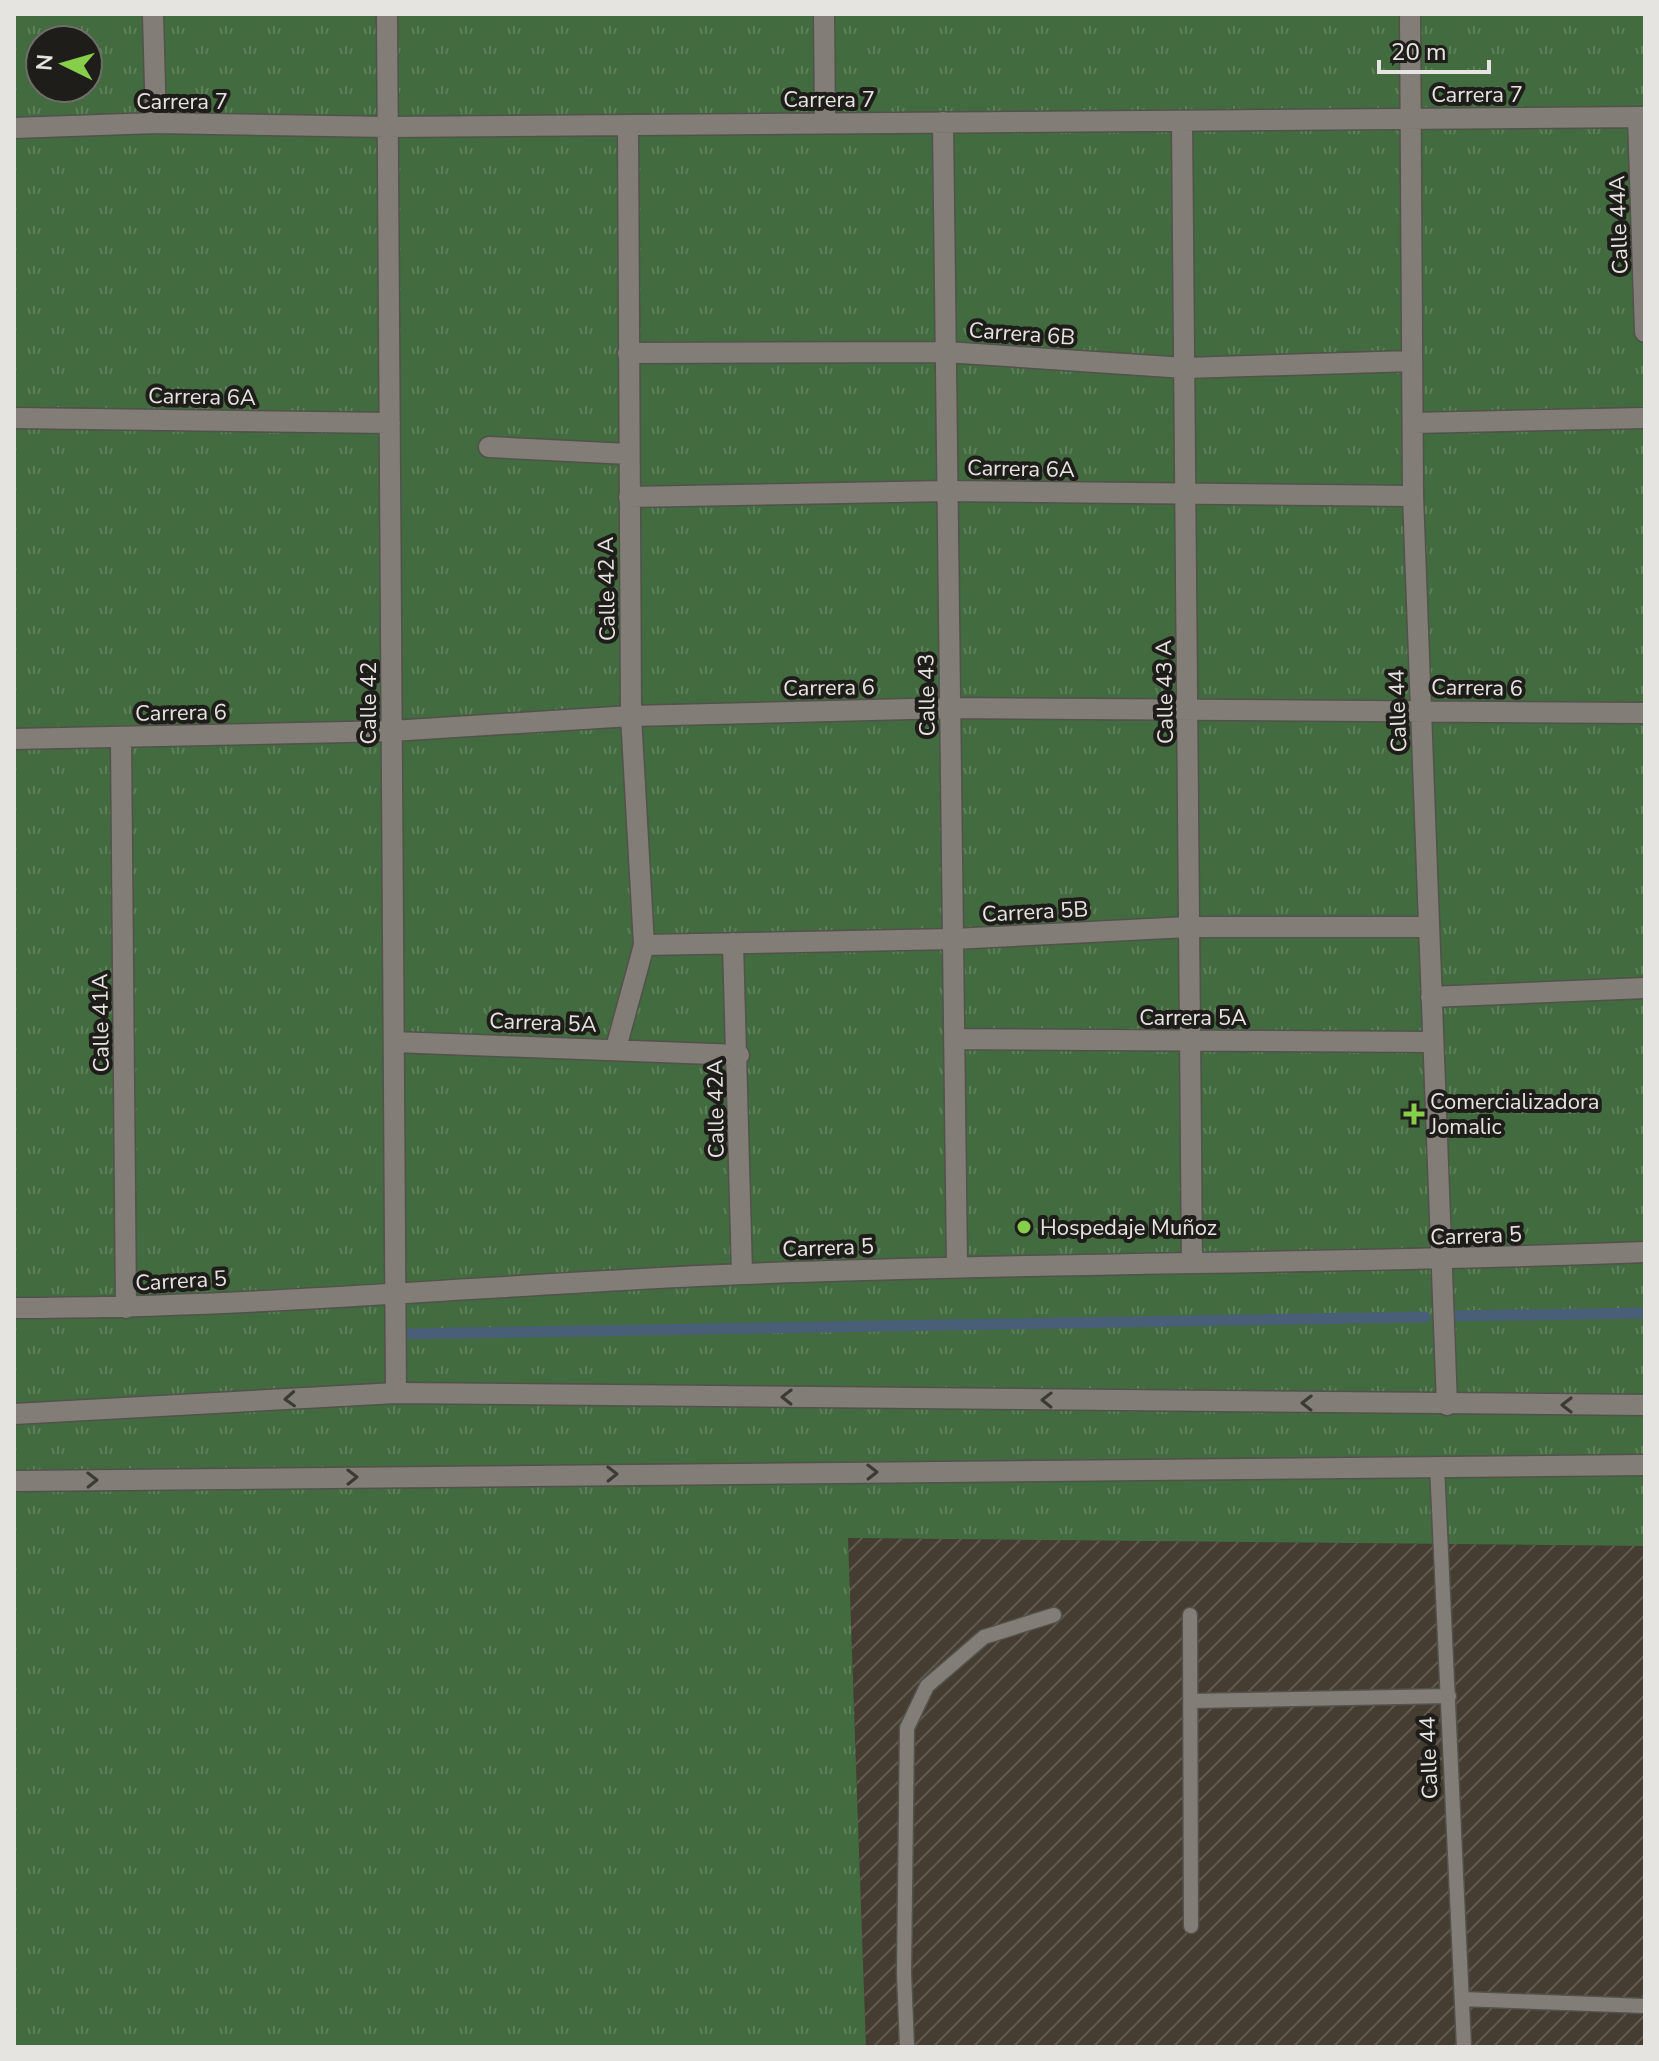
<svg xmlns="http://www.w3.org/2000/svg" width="1659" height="2061" viewBox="0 0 1659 2061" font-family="'Nunito Sans',sans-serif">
  <defs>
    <pattern id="industrial-furrows" width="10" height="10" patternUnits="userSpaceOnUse" patternTransform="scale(2)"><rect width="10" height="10" fill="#453d32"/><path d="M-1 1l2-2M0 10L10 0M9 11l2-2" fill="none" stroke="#60594f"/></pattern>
    <pattern id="grass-tufts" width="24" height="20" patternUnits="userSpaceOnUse" patternTransform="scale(2)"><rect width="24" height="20" fill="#426b40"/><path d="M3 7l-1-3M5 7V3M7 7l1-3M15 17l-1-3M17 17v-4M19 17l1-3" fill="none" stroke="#5d805b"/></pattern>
  </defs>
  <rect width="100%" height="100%" fill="#393530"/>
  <!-- industrial -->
  <path fill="url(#industrial-furrows)" d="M848,1538L1645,1546V2047H866Z"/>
  <!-- grass -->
  <path fill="url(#grass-tufts)" fill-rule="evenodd" d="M14,14H1645V1546L848,1538L866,2047H14ZM40,40H88V88H40Z"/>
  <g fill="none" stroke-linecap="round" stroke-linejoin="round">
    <!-- stream -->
    <path stroke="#485f77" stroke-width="11" d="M1453,1316L1645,1313
      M400,1334L1425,1317"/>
    <!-- service casing -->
    <g stroke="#53514c" stroke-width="17">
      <path id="service" d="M1437,1466L1464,2047
        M1190,1615L1191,1926
        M1191,1701L1449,1696
        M1462,1999L1645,2006
        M907,2047L904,1973L907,1728L927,1686L984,1637L1054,1615"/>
    </g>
    <!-- minor casing -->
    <g stroke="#53514c" stroke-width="23">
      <path id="minor" d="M153,14L156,123
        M387,14L396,1393
        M824,14L825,123
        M1410,14L1413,496L1447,1405
        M1638,117L1645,332
        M1182,121L1192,1263
        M943,122L957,1267
        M14,128L156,123L388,127L1645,117
        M628,353L946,352L1185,368L1412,361
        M14,418L390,423
        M1413,423L1645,418
        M489,447L628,454
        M629,497L947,491L1413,496
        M121,737L126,1308
        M14,739L392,731L631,716L950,708L1645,713
        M733,943L742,1274
        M644,945L953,939L1188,927H1429
        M1431,997L1645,988
        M954,1039L1432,1042
        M394,1042L739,1055
        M616,1048L644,945L631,716L628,125
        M14,1308C257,1308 500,1284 743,1274C1044,1262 1344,1264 1645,1252"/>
    </g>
    <!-- secondary casing -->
    <g stroke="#53514c" stroke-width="23">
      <path id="secondary" d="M14,1414L396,1393L1645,1405
        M14,1481L1645,1465"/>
    </g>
    <!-- service -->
    <use href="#service" stroke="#827e77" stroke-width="14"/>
    <!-- minor -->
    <use href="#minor" stroke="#827e77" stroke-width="20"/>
    <!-- secondary -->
    <use href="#secondary" stroke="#827e77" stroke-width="20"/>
  </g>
  <!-- one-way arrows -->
  <defs><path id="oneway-chevron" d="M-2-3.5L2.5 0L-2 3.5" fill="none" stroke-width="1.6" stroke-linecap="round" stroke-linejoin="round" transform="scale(2)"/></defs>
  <g stroke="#3d3a36">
    <use href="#oneway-chevron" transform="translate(787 1397) rotate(-179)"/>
    <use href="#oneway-chevron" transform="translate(290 1399) rotate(177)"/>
    <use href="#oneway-chevron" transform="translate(1047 1400) rotate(-179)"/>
    <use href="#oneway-chevron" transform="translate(1307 1403) rotate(-179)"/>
    <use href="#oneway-chevron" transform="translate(1567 1405) rotate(180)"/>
    <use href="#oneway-chevron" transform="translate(872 1472) rotate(-1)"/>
    <use href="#oneway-chevron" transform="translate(612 1474) rotate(-1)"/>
    <use href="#oneway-chevron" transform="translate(352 1477) rotate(-1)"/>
    <use href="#oneway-chevron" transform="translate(92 1480) rotate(-1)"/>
  </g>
  <!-- markers -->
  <g fill="#87cf4b" stroke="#1f1d1a" stroke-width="3">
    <path d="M1410 1102h8v8h8v8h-8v8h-8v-8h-8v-8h8z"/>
    <circle cx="1024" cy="1227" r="8"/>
  </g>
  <g text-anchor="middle" stroke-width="8" stroke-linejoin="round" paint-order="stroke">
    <!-- street labels -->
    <g font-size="22" fill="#e6e4e0" stroke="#1f1d1a">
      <text x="1477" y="102">Carrera 7</text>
      <text x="829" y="107">Carrera 7</text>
      <text x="182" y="109">Carrera 7</text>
      <text transform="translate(1618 225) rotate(-92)" y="8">Calle 44A</text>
      <text transform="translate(1022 333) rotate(4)" y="8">Carrera 6B</text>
      <text transform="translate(202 396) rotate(1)" y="8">Carrera 6A</text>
      <text transform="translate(1021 468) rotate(1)" y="8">Carrera 6A</text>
      <text transform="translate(606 589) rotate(-91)" y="8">Calle 42 A</text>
      <text transform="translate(829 687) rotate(-1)" y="8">Carrera 6</text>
      <text transform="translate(1477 687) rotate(1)" y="8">Carrera 6</text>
      <text transform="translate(1164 692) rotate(-91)" y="8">Calle 43 A</text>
      <text transform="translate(926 695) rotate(-91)" y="8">Calle 43</text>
      <text transform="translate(368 703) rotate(-90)" y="8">Calle 42</text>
      <text transform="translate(1397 711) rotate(-92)" y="8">Calle 44</text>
      <text transform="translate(181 712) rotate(-1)" y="8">Carrera 6</text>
      <text transform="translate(1035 911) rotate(-3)" y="8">Carrera 5B</text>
      <text x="1193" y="1025">Carrera 5A</text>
      <text transform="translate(543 1022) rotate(2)" y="8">Carrera 5A</text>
      <text transform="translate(100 1023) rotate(-91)" y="8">Calle 41A</text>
      <text transform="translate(715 1109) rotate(-91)" y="8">Calle 42A</text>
      <text transform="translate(1476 1235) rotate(-2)" y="8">Carrera 5</text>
      <text transform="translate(828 1247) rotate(-2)" y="8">Carrera 5</text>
      <text transform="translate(181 1280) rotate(-3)" y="8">Carrera 5</text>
      <text transform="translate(1428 1758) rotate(-92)" y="8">Calle 44</text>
    </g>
    <!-- poi labels -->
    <g font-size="22" fill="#e6e4e0" stroke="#1f1d1a" text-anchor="start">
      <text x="1430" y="1109">Comercializadora<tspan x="1430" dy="25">Jomalic</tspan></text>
      <text x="1040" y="1235">Hospedaje Muñoz</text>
    </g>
  </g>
  <!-- border -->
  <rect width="1659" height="2061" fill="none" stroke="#e6e4e0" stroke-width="32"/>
  <!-- north arrow -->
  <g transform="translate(64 64) rotate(275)"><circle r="38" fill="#1f1d1a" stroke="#6f6d69" stroke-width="2"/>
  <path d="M0-6L14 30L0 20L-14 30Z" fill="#87cf4b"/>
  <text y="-12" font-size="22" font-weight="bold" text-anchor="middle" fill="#e6e4e0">N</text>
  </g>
  <!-- scale -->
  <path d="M1379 60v12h110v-12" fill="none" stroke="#e6e4e0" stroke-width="4"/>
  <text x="1391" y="60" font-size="24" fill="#e6e4e0" stroke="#1f1d1a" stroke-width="6" paint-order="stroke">20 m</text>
</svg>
